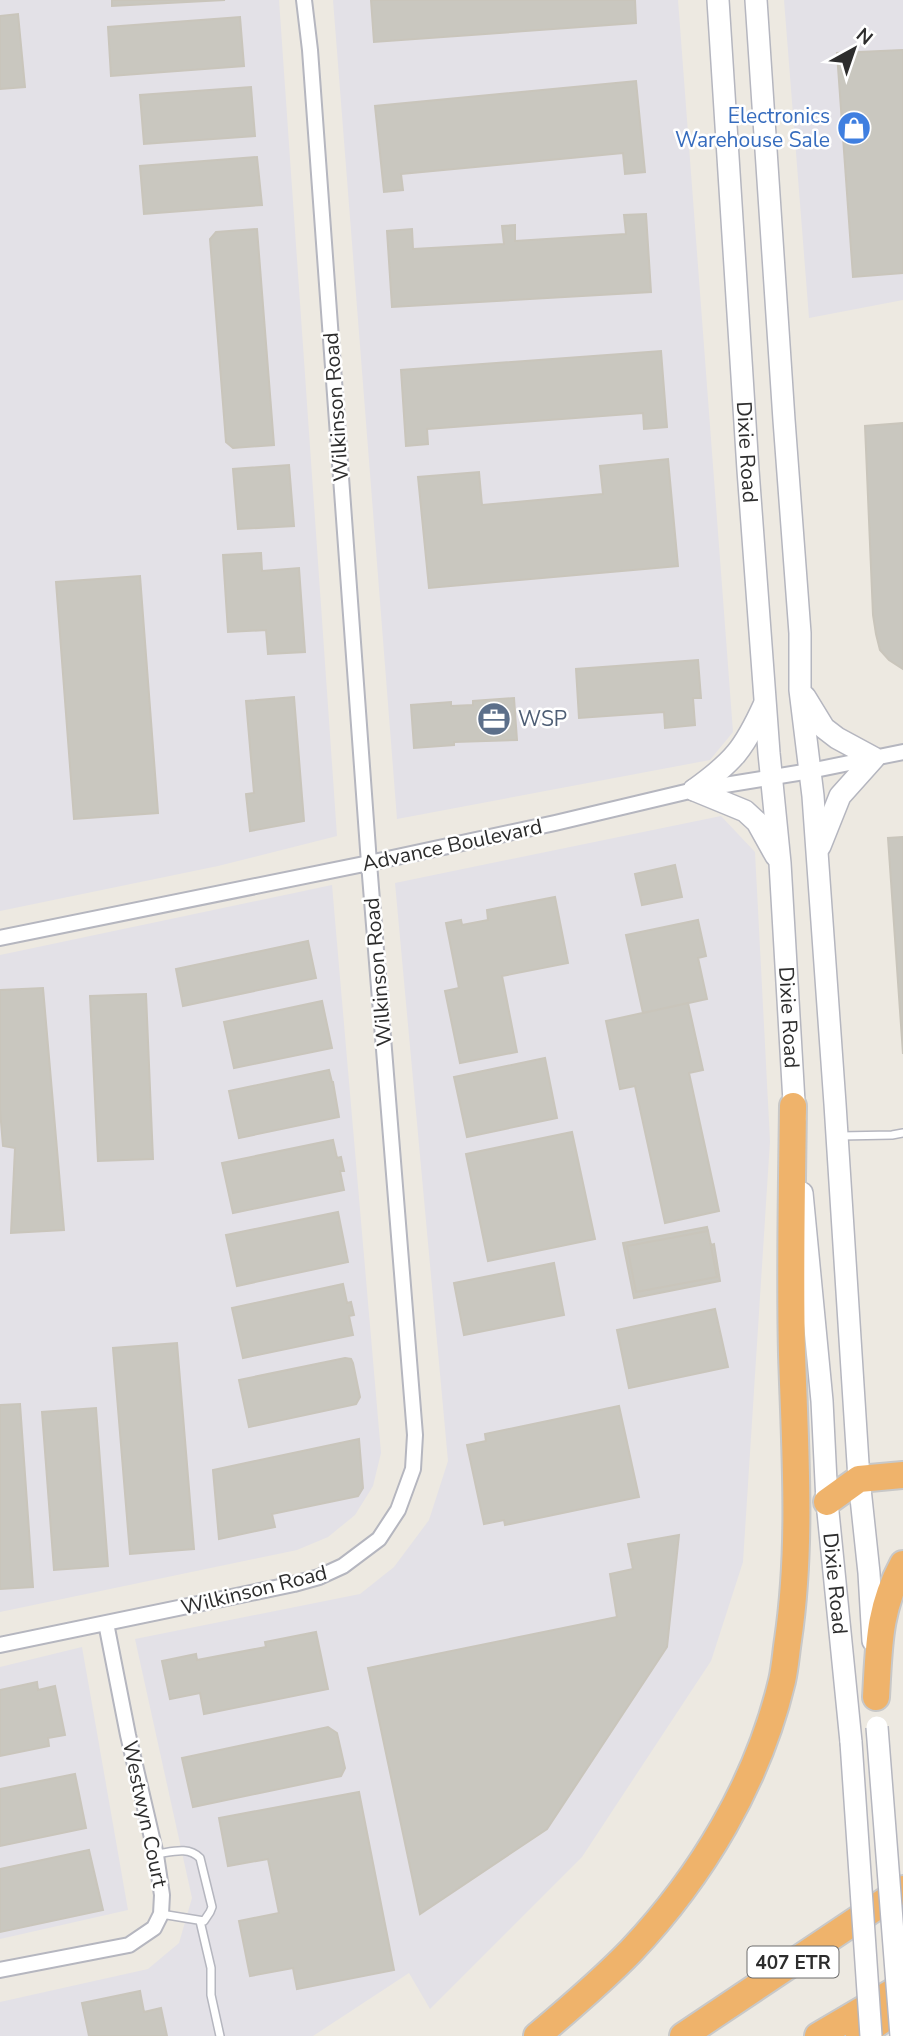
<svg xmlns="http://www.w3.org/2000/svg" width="903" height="2036" viewBox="0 0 903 2036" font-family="'Nunito Sans',sans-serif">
  <rect width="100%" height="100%" fill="#ede9e1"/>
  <!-- industrial -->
  <path fill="#e3e1e7" d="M0,0H279L337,836L218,866L0,911Z
    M333,0H678L733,732L710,760L397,819Z
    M784,0H903V300L809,318Z
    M721,816L755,852L770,1141L743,1562L711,1661L582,1857L430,2009L409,1973L313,2036H0V2002L148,1969L179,1943L192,1898L135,1639L360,1594L394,1567L429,1520L448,1461L395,883Z
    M332,885L381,1453L373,1486L355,1515L328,1537L297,1550L0,1612V955Z
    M82,1647L128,1910L0,1939V1667Z"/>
  <!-- building -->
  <path fill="#c9c7bf" stroke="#c9c5bb" stroke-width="2" d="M112,0H225L112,6Z
    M371,0H635L636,23L374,42Z
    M18,14L25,87L0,89V16Z
    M240,17L244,66L111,76L108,27Z
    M903,50V273L853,277L837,53Z
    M636,81L645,172L625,174L623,153L401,174L403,190L384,192L375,106Z
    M251,87L255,136L144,144L140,95Z
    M257,157L262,205L144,214L140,166Z
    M646,214L651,292L392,307L387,231L412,229L413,249L504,244L502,226L515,225V241L626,234L624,215Z
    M257,229L274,445L233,448L226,442L210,239L216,232Z
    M661,351L667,427L644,429L643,413L427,429L428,444L406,446L401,370Z
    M903,423V669L889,660L880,650L876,634L873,615L865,426Z
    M668,459L678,566L429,588L418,477L479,472L482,505L603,494L600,466Z
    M289,465L294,526L238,529L233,469Z
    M261,553L262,571L299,568L305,652L268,654L266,630L228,632L223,555Z
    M140,576L158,813L74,819L56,582Z
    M698,660L701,698H693L695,725L665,728L664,712L579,718L576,669Z
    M294,697L304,821L250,831L246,794L254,793L246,701Z
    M514,698L517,740L454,742V745L414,748L411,705L451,702V706L473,705V701Z
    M903,837V1054L888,838Z
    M675,865L682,897L642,905L635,874Z
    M555,897L568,963L502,976L517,1052L460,1063L445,991L459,988L446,923L461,920L462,925L488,920L487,910Z
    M698,920L706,956L698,958L707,999L643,1013L626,935Z
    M308,941L316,978L183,1006L176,969Z
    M43,988L64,1230L11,1233L15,1148L3,1146L0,1110V990Z
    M146,994L153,1159L98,1161L90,996Z
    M322,1001L332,1048L234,1068L224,1022Z
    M688,1003L703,1070L689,1073L719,1211L665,1223L635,1086L620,1089L606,1021Z
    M545,1058L557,1118L467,1137L454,1077Z
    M329,1070L332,1082H333L339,1117L239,1138L229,1091Z
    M572,1132L595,1239L488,1261L466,1154Z
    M333,1140L337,1158L341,1157L344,1171H340L344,1190L233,1213L222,1163Z
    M338,1212L348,1262L237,1286L226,1235Z
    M707,1227L711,1245L714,1244L720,1281L634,1298L623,1243Z
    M708,1231L717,1277L636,1292L627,1246Z
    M554,1263L564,1315L464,1335L454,1283Z
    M343,1284L347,1303L351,1302L354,1315L349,1316L353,1335L243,1358L232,1308Z
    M715,1309L728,1367L629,1388L617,1330Z
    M177,1343L194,1549L130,1554L113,1348Z
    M345,1358L351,1359L353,1363L360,1397L356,1404L249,1427L239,1380Z
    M20,1404L33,1587L0,1589V1405Z
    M619,1406L639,1497L505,1525L504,1520L484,1524L467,1445L486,1441L485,1434Z
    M96,1408L108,1566L54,1570L42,1412Z
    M359,1439L363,1488L358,1496L272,1514L275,1527L219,1539L213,1470Z
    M679,1535L667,1647L547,1829L420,1914L368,1668L617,1617L610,1574L633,1569L628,1544Z
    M316,1632L328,1689L204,1714L200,1693L170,1699L162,1661L196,1654L197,1660L266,1647L265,1642Z
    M37,1682L38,1690L55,1686L65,1735L48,1738L49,1746L0,1756V1690Z
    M328,1727L337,1733L345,1768L341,1776L193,1807L182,1758Z
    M75,1774L86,1828L0,1846V1789Z
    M359,1792L394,1970L297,1989L293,1968L250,1976L239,1921L279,1913L268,1859L228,1866L219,1818Z
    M89,1850L103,1910L0,1932V1869Z
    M140,1991L144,2012L161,2008L167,2036H89L82,2003Z"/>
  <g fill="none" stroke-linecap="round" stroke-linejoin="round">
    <!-- service casing -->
    <g stroke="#b5b6bf" stroke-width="10">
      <path id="service" d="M841,1136L892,1135L903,1133
        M156,1854C172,1852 188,1846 200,1858L212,1907L210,1912L204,1921L161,1914
        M200,1921L211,1968V1995L220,2036"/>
    </g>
    <!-- minor casing -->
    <g stroke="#b5b6bf" stroke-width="18">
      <path id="minor" d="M0,938L369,863L555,823L694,790L810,771L903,752
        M0,1645L294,1584L319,1577L343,1566L379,1539L398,1510L413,1469L415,1435L369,863L310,50L304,0
        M0,1970L129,1945L154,1928L161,1914L162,1895L156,1855L128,1735L106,1623"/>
    </g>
    <!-- secondary casing -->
    <g stroke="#b5b6bf" stroke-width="24">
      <g id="secondary">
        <path id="s1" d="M718,0L748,470L769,753L780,863L795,1119"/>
        <path d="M756,0L784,420L800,633V690L813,796L835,1104L859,1479L869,1573L873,1641"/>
        <path d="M805,697L824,728L837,738L874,758L840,796L820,846"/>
        <path d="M694,790L745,811L757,822L776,856"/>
        <path d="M694,790C733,762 744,749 764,705"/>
        <path id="s2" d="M802,1193L822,1401L827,1502L851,1742"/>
      </g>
    </g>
    <!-- motorway casing -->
    <g stroke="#c8c8c8" stroke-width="30">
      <path id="motorway" d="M827,1502L859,1479L903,1475
        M876,1697C879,1647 878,1610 903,1564
        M537,2036C569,2009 602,1981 631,1951C702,1876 758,1782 782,1681C785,1668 786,1653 788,1640C802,1545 795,1449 792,1354C790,1271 792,1188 793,1106
        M683,2036L903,1889
        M818,2036L903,1986
        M859,2036L891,2014L903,2001"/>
    </g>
    <!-- service -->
    <use href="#service" stroke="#fff" stroke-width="7"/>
    <!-- minor -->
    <use href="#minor" stroke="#fff" stroke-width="14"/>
    <!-- secondary -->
    <use href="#secondary" stroke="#fff" stroke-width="21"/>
    <!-- motorway -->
    <use href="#motorway" stroke="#efb36b" stroke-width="26"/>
    <!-- secondary-bridge casing -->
    <g stroke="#b5b6bf" stroke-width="24" stroke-linecap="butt">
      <path id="secondary-bridge" d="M877,1727L901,2036
        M851,1742L871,2036"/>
    </g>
    <!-- secondary-bridge -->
    <use href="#secondary-bridge" stroke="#fff" stroke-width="21"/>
  </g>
  <!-- icons -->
  <defs>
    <g id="shop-disc" transform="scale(1.75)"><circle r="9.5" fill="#3f7fe0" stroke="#fff"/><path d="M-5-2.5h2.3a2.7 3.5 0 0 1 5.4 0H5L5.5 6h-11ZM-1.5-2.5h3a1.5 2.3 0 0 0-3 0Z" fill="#fff"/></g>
    <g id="office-disc" transform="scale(1.75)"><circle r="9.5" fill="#5c6f8a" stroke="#fff"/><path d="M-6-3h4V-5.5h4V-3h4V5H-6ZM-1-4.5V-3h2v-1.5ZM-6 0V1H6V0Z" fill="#fff"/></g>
  </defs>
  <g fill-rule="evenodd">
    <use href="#shop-disc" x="854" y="128"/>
    <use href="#office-disc" x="494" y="719"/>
  </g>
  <g text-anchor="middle" stroke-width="5" stroke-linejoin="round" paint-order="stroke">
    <!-- shield labels -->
    <rect fill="#fff" stroke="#6c6c6c" stroke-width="2" x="747.5" y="1946.5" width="91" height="31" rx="5"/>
    <g font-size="19" font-weight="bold" fill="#2d2d2d">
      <text x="793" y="1969">407 ETR</text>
    </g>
    <!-- shop labels -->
    <g font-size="21" fill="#366cbe" stroke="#fff" text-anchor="end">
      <text x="830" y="123">Electronics<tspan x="830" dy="24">Warehouse Sale</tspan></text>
    </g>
    <!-- street labels -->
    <g font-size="21" fill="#2d2d2d" stroke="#fff">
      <text transform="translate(336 407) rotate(-94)" y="7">Wilkinson Road</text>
      <text dy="7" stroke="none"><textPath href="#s1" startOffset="453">Dixie Road</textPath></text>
      <text transform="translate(452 845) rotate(-12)" y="7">Advance Boulevard</text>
      <text transform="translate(378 972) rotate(-95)" y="7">Wilkinson Road</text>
      <text dy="7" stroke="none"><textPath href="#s1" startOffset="1020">Dixie Road</textPath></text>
      <text dy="7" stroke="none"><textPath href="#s2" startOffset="392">Dixie Road</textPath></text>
      <text transform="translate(254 1590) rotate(-14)" y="7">Wilkinson Road</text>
      <text transform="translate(145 1814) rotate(78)" y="7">Westwyn Court</text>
    </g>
    <!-- service labels -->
    <g font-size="21" fill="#4e5e75" stroke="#fff" text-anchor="start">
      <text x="518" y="726">WSP</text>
    </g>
  </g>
  <!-- north arrow -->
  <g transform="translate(854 49) rotate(40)" stroke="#ffffff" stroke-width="5" paint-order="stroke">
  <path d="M0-5L12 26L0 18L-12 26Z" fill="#2d2d2d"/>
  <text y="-10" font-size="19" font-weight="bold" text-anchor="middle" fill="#2d2d2d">N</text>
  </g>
</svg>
